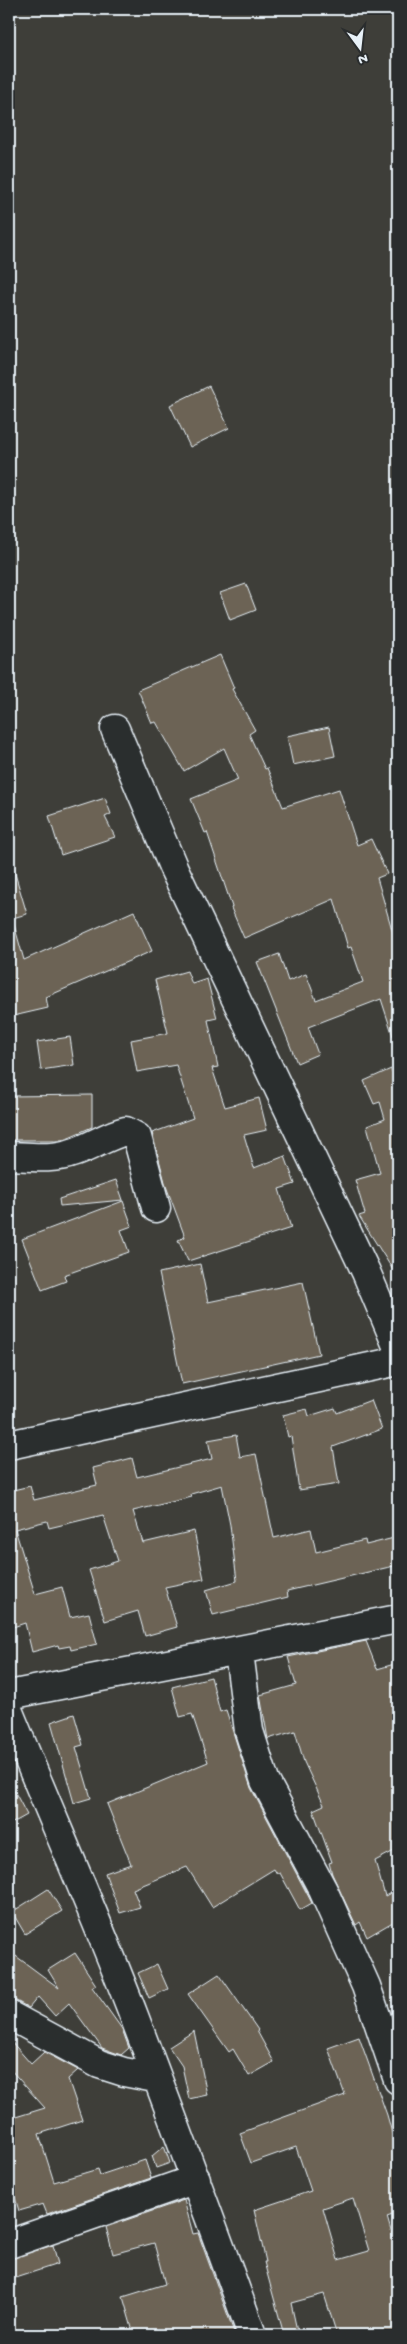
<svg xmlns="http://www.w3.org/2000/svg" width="407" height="2344" viewBox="0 0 407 2344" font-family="'Gochi Hand',sans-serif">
  <rect width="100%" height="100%" fill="#3e3e39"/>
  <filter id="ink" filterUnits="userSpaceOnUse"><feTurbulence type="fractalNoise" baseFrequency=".02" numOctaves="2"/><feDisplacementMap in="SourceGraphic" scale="10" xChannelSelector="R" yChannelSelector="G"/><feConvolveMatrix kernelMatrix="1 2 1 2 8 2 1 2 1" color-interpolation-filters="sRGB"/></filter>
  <g filter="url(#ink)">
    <!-- building -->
    <path fill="#6c6454" stroke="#e8f1f8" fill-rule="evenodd" d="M209,386L229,428L190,447L170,405Z
      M246,584L256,610L230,620L220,593Z
      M220,655L234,688L232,689L255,730L249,734L265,769L267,768L283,807L339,789L357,845L371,839L387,874L377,878L398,950V1042H395L381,999L308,1027L318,1054L297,1063L257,962L279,954L288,981L306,974L316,1000L363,982L351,947L348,948L334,899L244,938L231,908L232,907L207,832L205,833L191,799L238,780L224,748L184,771L156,722L152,723L138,690Z
      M329,727L335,756L293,765L287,736Z
      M105,798L111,814L105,817L115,837L61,855L49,816Z
      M13,867L27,914L9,919V868Z
      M134,911L152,951L46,997L48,1008L9,1017V922L13,921L24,960Z
      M187,971L192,984L207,979L217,1018L208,1020L218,1067L212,1068L225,1107L259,1098L267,1130L244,1135L254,1168L285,1156L295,1184L279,1189L291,1228L188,1261L178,1240L185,1237L166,1186L152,1133L193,1118L176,1065L137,1072L131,1040L168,1033L155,980Z
      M70,1037L74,1065L41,1070L37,1042Z
      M391,1069L398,1086V1278L359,1216L365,1214L355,1180L380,1173L367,1126L385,1119L380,1102L374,1104L364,1081Z
      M92,1095V1127L62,1140H9V1096Z
      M116,1180L123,1200L60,1206L59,1199Z
      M123,1201L132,1226L121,1230L129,1252L64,1275L66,1281L42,1290L22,1239Z
      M200,1264L208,1302L303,1282L319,1354L182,1384L159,1273Z
      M371,1400L382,1429L333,1447L339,1484L299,1490L291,1436L288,1437L283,1415L307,1409L309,1416L335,1408L337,1413Z
      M236,1435L240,1457L256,1454L274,1538L311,1529L316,1552L365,1540L366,1545L398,1537V1565L287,1591L288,1597L213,1615L206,1590L237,1581L230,1525L222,1485L191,1494L192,1497L133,1511L143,1543L194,1531L204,1579L165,1587L177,1627L145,1636L138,1611L105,1621L89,1570L118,1561L103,1515L49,1528L47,1521L15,1529L35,1594L62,1587L70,1617L89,1613L97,1644L71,1650L70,1646L59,1648L58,1645L32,1652L25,1623L13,1627L9,1613V1491L30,1486L34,1500L97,1485L93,1468L132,1458L137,1477L212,1459L208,1440Z
      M366,1641L377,1669L398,1663V1849L375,1861L385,1896L398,1889V1919L367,1937L360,1922L356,1925L332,1874L329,1863L332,1862L313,1810L324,1805L304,1762L295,1731L268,1739L260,1695L296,1685L288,1657Z
      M211,1677L220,1712L226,1710L251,1788L312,1903L300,1910L280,1873L277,1874L274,1869L212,1907L187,1867L133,1889L140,1907L120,1913L105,1873L131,1864L107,1804L208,1762L192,1714L180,1717L172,1687Z
      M74,1714L83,1745L76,1747L91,1798L74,1803L51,1722Z
      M9,1781L27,1815L9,1825Z
      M48,1889L62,1911L25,1934L12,1912Z
      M9,1951L59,1988L48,1970L75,1953L96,1985L92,1987L122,2029L129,2048L121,2055L102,2048L69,2003L55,2016L38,1997L29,2008L9,1997Z
      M157,1964L168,1989L149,1998L138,1973Z
      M219,1974L258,2030L257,2031L274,2062L249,2076L233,2049L229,2052L188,1994Z
      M194,2031L207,2095L189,2099L182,2066L169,2047Z
      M359,2037L387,2115L398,2154V2213L387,2217L398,2255V2335H337L324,2294L291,2303L298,2335H284L264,2262H266L254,2210L311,2191L296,2147L251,2163L240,2133L345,2095L328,2048ZM353,2198L369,2251L338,2260L323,2208Z
      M9,2039L31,2064L44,2052L78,2070L68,2079L82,2120L39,2134L54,2182L98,2169L100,2175L145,2160L151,2178L47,2214L43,2204L19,2211L9,2177V2119L45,2108L9,2068Z
      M164,2146L170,2163L156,2168L152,2156Z
      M184,2200L193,2234L198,2233L235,2335H134L123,2297L165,2284L154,2243L113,2254L106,2227Z
      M53,2245L58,2264L9,2280V2259Z"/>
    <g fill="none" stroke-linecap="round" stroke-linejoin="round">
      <!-- minor casing -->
      <g stroke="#e8f1f8" stroke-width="31">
        <path id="minor" d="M115,729L174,869L366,1272L398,1348
          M9,1156C32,1157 53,1160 75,1152C93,1146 108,1135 126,1131L137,1137L156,1208
          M9,1445L398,1361
          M239,1652L249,1731L265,1781L323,1890L366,1986L398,2080
          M9,1695L398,1619
          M9,1712C50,1813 95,1914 134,2016C174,2122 214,2228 252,2335
          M9,2015L99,2064L124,2072L155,2078
          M9,2244L196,2179"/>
      </g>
      <!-- minor -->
      <use href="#minor" stroke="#2a2d2e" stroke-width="28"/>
    </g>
  </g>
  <!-- margin -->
  <rect width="407" height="2344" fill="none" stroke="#2a2d2e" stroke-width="30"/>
  <rect x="15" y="15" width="377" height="2314" fill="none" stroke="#e8f1f8" stroke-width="2" filter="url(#ink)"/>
  <!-- north arrow -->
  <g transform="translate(360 48) rotate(165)" stroke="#2a2d2e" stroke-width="4" paint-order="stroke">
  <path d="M0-4L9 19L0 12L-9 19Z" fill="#e8f1f8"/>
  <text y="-8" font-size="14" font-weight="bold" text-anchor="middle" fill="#e8f1f8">N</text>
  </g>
</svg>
